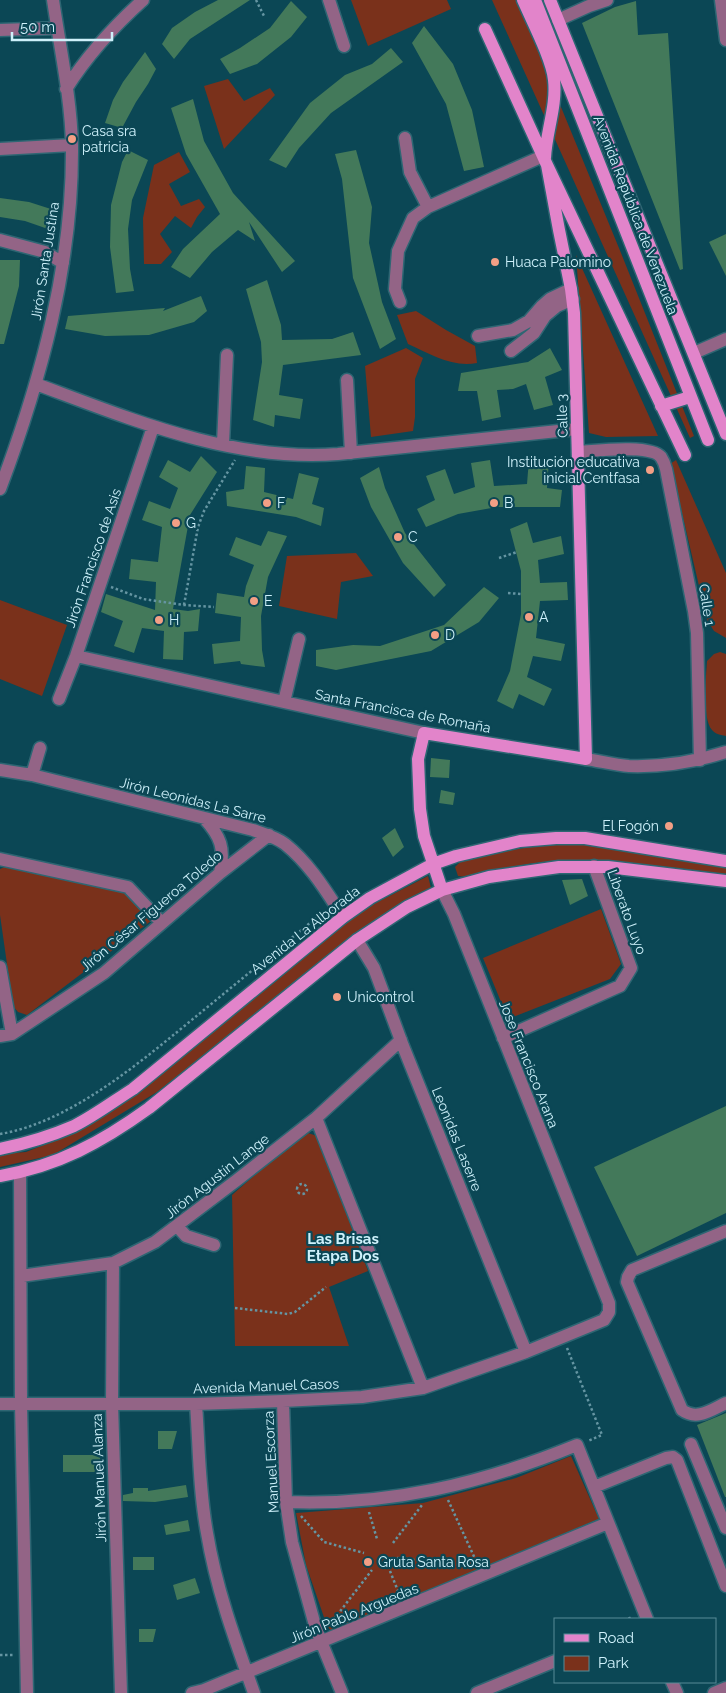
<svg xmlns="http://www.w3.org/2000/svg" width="726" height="1693" viewBox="0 0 726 1693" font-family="Raleway,sans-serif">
  <rect width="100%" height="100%" fill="#0b4755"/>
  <!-- green -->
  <path fill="#7a311b" d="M351,0H447L451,9L368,46Z
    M492,0H517L621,253L694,436L690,438Z
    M228,79L244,101L270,88L275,95L224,149L204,86Z
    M179,152L190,172L169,184L181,206L199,199L205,207L197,217L191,228L175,216L160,234L172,252L161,264H144L143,218L154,165Z
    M576,255L658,436L606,437L589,433Z
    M416,311L446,330L475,346L477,363C453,368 430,354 408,344L397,315Z
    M406,348L423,358L415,379V417L413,431L371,437L365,366Z
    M676,460L726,573V638L714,631L707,620L671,466L670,464Z
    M356,553L373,576L341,582L337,619L279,606L287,556Z
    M0,600L67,625L42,696L0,679Z
    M720,652L726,654V736C721,735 715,734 712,730C702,720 706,676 707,661L714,654Z
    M550,844H589L634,849L726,867V874C669,867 612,859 555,861C539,862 521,865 506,868C490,872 474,879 458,876L455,867L462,860L504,851Z
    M7,866L127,893L151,921L27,1015L18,1012L13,1006L0,915V869Z
    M428,876L433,896L362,931L157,1092L53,1155L0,1167V1154L26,1152L64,1137L92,1123L172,1062L276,981L339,927L368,907Z
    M601,909L621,964L610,979L508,1019L483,958Z
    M308,1133L317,1136L368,1271L329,1287L349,1346H235L232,1195L302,1134Z
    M571,1456L599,1519L331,1631L327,1626L306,1565L296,1513L423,1503L516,1478Z"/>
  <!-- building -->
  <path fill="#43795a" d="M218,0H250L190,39L174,59L162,44L172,28L195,12Z
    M291,1L307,17L291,37L257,64L230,74L220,59L240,48L270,28Z
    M636,1L638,35L668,33L683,269L680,270L582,23L615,7Z
    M424,26L453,64L472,110L484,167L464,171L446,104L412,43Z
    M391,48L403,62L331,113L299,148L286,168L269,160L310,103L345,75L372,64Z
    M145,52L156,69L148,84L136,102L122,128L105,123L113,100L123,82Z
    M193,99L204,141L233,193L295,261L282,272L249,222L255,241L238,230L212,252L190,278L171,267L183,249L220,214L186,154L171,108Z
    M128,150L148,160L132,200L128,229L130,269L134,291L116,293L110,247L111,205L122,162Z
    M356,150L372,207L369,243L382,302L396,339L380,349L353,278L342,179L335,154Z
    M0,198L29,202L54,210L48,229L25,221L0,217Z
    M726,234V276L709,242Z
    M0,260H20L19,286L4,344H0Z
    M267,280L281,325L282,340L332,339L353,332L361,355L283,365L279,395L303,399L300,419L275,415L274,427L253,420L262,362L261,342L246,289Z
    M201,296L207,311L194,322L149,335L105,336L65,329L68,316L165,308L163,311Z
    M550,348L562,370L545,377L553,405L534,410L526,384L513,389L497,390L501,417L482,421L477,391H458L461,373L528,362Z
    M201,456L217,472L190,515L173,609L188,611L200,609L198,631L184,632L183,660L163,659L164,631L142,628L134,653L114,646L123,621L101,612L106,594L155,610L156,582L129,579L131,559L158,562L162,527L142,520L149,501L170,509L178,488L159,477L168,460L190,472Z
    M529,459L549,460L547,488L562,490L560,507H497L458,514L426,527L417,509L435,500L426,476L445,469L454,494L475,487L471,463L490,460L494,486L527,484Z
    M246,466L265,468L264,492L293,499L299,473L319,478L312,504L324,508L321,526L296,517L227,506L226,492L244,489Z
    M379,467L385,488L405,533L446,585L434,597L403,563L371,507L360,478Z
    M527,522L533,543L561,536L564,554L538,560L540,583L567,582L568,600L540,601L536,638L565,644L561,661L533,656L527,677L552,689L544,706L519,694L513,709L497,701L510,671L521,614V571L510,529Z
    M268,531L287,536L268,577L261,616L262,650L265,667L241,664L240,661L214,664L212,644L240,641L241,617L215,613L217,593L244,597L246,586L254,565L229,555L236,537L261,546Z
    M484,587L499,598L479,622L431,651L336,670L316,666V650L353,645L380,646L444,625Z
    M431,758L450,760L449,778L430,777Z
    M441,790L455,793L453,805L439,803Z
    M395,828L404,847L393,857L382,838Z
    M582,879L588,896L570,905L562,880Z
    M726,1106V1213L637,1256L594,1167Z
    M726,1413V1497H725L697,1425Z
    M158,1431H177L172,1449H158Z
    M63,1455H100L101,1472H63Z
    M186,1485L188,1497L155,1502L123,1501V1495L133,1493V1488H148V1491Z
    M188,1520L190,1531L166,1535L164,1525Z
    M133,1557H154V1570H133Z
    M195,1578L200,1593L177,1600L173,1585Z
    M139,1629H156L153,1642H139Z"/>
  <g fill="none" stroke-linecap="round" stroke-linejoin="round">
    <!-- minor casing -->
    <g stroke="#2e6673" stroke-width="15">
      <path id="minor" d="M329,0L344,46
        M721,0L726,40
        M558,20L589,6L607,0
        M0,30L57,28
        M66,89C88,54 113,27 143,0
        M405,138L410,172L428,207
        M0,149L72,145
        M0,240L45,252L63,263
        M400,302L395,289L398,251L413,218L428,207L543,156
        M478,336L513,330L529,321L542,306L550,299L571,289
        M511,351L534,333L545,316L557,306L573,299
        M694,353L726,339
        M347,380L351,453
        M36,384C133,420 233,462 338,454L577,429
        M223,444L227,355
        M578,452C595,451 650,444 661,457C663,460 665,465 666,469L694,611L697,633L700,760
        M0,489C41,380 73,264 72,146C71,98 60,48 53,0
        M76,656L424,733
        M59,699L76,656L153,427
        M284,702L299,639
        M586,759C600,761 614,765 629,766C661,767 695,762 726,752
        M0,770L32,775L253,830C264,834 276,837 285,844C310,864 326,891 343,917
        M32,775L40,748
        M204,818C221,837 225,848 220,873
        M0,859L128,887L162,923
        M357,940L374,968L403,1046L526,1352
        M0,967L12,1034
        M0,1036L12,1034L104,973L220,873L269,835
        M503,1038L620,986L631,968L594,866
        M316,1118L423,1388
        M20,1173L21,1404L27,1693
        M177,1226L186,1236L214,1245
        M726,1231L632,1270L628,1277L627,1282L682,1410C697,1421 711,1410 726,1403
        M113,1263L112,1404L121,1693
        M21,1276L113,1263L155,1242L237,1180L316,1118L401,1040
        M283,1401L286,1502L292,1542L316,1629L342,1693
        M0,1404H196L283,1401L362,1397L423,1388L526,1352L604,1320L609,1312V1303L454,914L442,890
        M196,1404C199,1446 199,1490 207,1533C216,1588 235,1640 254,1693
        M691,1444L726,1528
        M594,1487L666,1458L673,1457L677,1460L726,1586
        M286,1502C389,1506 481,1484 577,1445L647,1619
        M672,1682L677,1693
        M192,1693L204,1690L608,1523
        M477,1693L555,1661
        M714,1693L726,1688"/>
    </g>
    <!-- major casing -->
    <g stroke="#2e6673" stroke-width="15">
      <path id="major" d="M523,0C532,21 552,59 554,80C557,106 546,132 545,158
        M535,0L708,440
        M550,0L726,434
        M485,29L547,165L685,455
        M661,406L690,397
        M442,890L424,836L420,809L418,759L424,733L586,759L574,313L571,289L559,230L547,165
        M0,1149C24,1144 51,1136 74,1126C94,1116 114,1101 133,1089L343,917L370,898L433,864L456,856L520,841L556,838H585L726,861
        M0,1176C58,1166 102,1142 149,1108L357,940L407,907L442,890L489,877L559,867H608L726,881"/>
    </g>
    <!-- path -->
    <path stroke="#6595a2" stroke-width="2.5" stroke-dasharray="2.5 2.5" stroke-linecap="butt" d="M256,0L264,16
      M499,558L517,552
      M111,587L143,599L184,605L214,607
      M508,593L521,594
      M184,605L198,527L204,511L235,460
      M0,1134C72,1122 144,1059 199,1014C238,982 277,950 316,918L319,922
      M297 1189a5 5 0 1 1 10 0a5 5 0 1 1-10 0Z
      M235,1308L288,1314L295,1312L326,1287
      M567,1348L602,1435L588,1441
      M448,1500L477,1563
      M369,1512L377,1539
      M301,1516L324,1542L364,1553
      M393,1543L422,1505
      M397,1558L469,1566
      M390,1571L400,1596
      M629,1617L630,1619
      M331,1623L372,1570
      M0,1655H13"/>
    <!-- minor -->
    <use href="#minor" stroke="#936486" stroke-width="12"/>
    <!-- major -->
    <use href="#major" stroke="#e284ca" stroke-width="12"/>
  </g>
  <!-- markers -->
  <g fill="#f39f85" stroke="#0b4755" stroke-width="2">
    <circle cx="72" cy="139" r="5"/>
    <circle cx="495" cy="262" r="5"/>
    <circle cx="650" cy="470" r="5"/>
    <circle cx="267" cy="503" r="5"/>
    <circle cx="494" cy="503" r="5"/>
    <circle cx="176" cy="523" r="5"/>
    <circle cx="398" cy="537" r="5"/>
    <circle cx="254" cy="601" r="5"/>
    <circle cx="529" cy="617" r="5"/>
    <circle cx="159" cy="620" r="5"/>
    <circle cx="435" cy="635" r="5"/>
    <circle cx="669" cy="826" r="5"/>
    <circle cx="337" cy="997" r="5"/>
    <circle cx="368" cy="1562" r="5"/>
  </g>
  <g text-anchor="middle" stroke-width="4.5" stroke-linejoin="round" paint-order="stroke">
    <!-- poi labels -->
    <g font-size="14" fill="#cef1fb" stroke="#0b4755" text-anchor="start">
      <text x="82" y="136">Casa sra<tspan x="82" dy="16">patricia</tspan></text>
      <text x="505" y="267">Huaca Palomino</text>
      <text x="640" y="467" text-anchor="end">Institución educativa<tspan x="640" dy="16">inicial Centfasa</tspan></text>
      <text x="277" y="508">F</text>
      <text x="504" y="508">B</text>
      <text x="186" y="528">G</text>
      <text x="408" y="542">C</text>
      <text x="264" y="606">E</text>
      <text x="539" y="622">A</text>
      <text x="169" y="625">H</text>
      <text x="445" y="640">D</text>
      <text x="659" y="831" text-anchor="end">El Fogón</text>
      <text x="347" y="1002">Unicontrol</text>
      <text x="378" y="1567">Gruta Santa Rosa</text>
    </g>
    <!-- street labels -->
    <g font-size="14" fill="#cef1fb" stroke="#0b4755">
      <text transform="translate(636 215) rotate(69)" y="5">Avenida República de Venezuela</text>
      <text transform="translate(45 261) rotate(-81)" y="5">Jirón Santa Justina</text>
      <text transform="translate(562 416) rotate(-92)" y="5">Calle 3</text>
      <text transform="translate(93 558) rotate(-71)" y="5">Jirón Francisco de Asis</text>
      <text transform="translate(707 605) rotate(81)" y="5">Calle 1</text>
      <text transform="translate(403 711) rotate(11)" y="5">Santa Francisca de Romaña</text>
      <text transform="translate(193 800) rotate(14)" y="5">Jirón Leonidas La Sarre</text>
      <text transform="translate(151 911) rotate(-40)" y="5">Jirón César Figueroa Toledo</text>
      <text transform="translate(627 912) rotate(70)" y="5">Liberato Luyo</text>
      <text transform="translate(305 930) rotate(-38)" y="5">Avenida La Alborada</text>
      <text transform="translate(529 1064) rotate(68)" y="5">Jose Francisco Arana</text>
      <text transform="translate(457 1139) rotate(68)" y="5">Leonidas Laserre</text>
      <text transform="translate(217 1176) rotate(-38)" y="5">Jirón Agustín Lange</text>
      <text transform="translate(266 1386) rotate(-2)" y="5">Avenida Manuel Casos</text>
      <text transform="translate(271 1462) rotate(-93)" y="5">Manuel Escorza</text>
      <text transform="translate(99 1478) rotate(-92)" y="5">Jirón Manuel Alanza</text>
      <text transform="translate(354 1613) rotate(-22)" y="5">Jirón Pablo Arguedas</text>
    </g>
    <!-- neighbourhood labels -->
    <g font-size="15" font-weight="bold" fill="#cef1fb" stroke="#0b4755">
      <text x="343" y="1244">Las Brisas<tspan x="343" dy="17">Etapa Dos</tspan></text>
    </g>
  </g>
  <!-- legend -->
  <rect x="554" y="1618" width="162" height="65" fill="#0b4755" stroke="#598b97"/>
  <rect x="564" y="1634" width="25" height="8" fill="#e284ca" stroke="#598b97"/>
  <text x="598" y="1643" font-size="15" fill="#cef1fb">Road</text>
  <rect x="564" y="1656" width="25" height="15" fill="#7a311b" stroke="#598b97"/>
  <text x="598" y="1668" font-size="15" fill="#cef1fb">Park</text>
  <!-- scale -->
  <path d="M12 32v8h100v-8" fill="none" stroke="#cef1fb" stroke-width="2.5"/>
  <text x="20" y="32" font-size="15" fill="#cef1fb" stroke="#0b4755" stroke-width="4" paint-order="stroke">50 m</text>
</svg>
